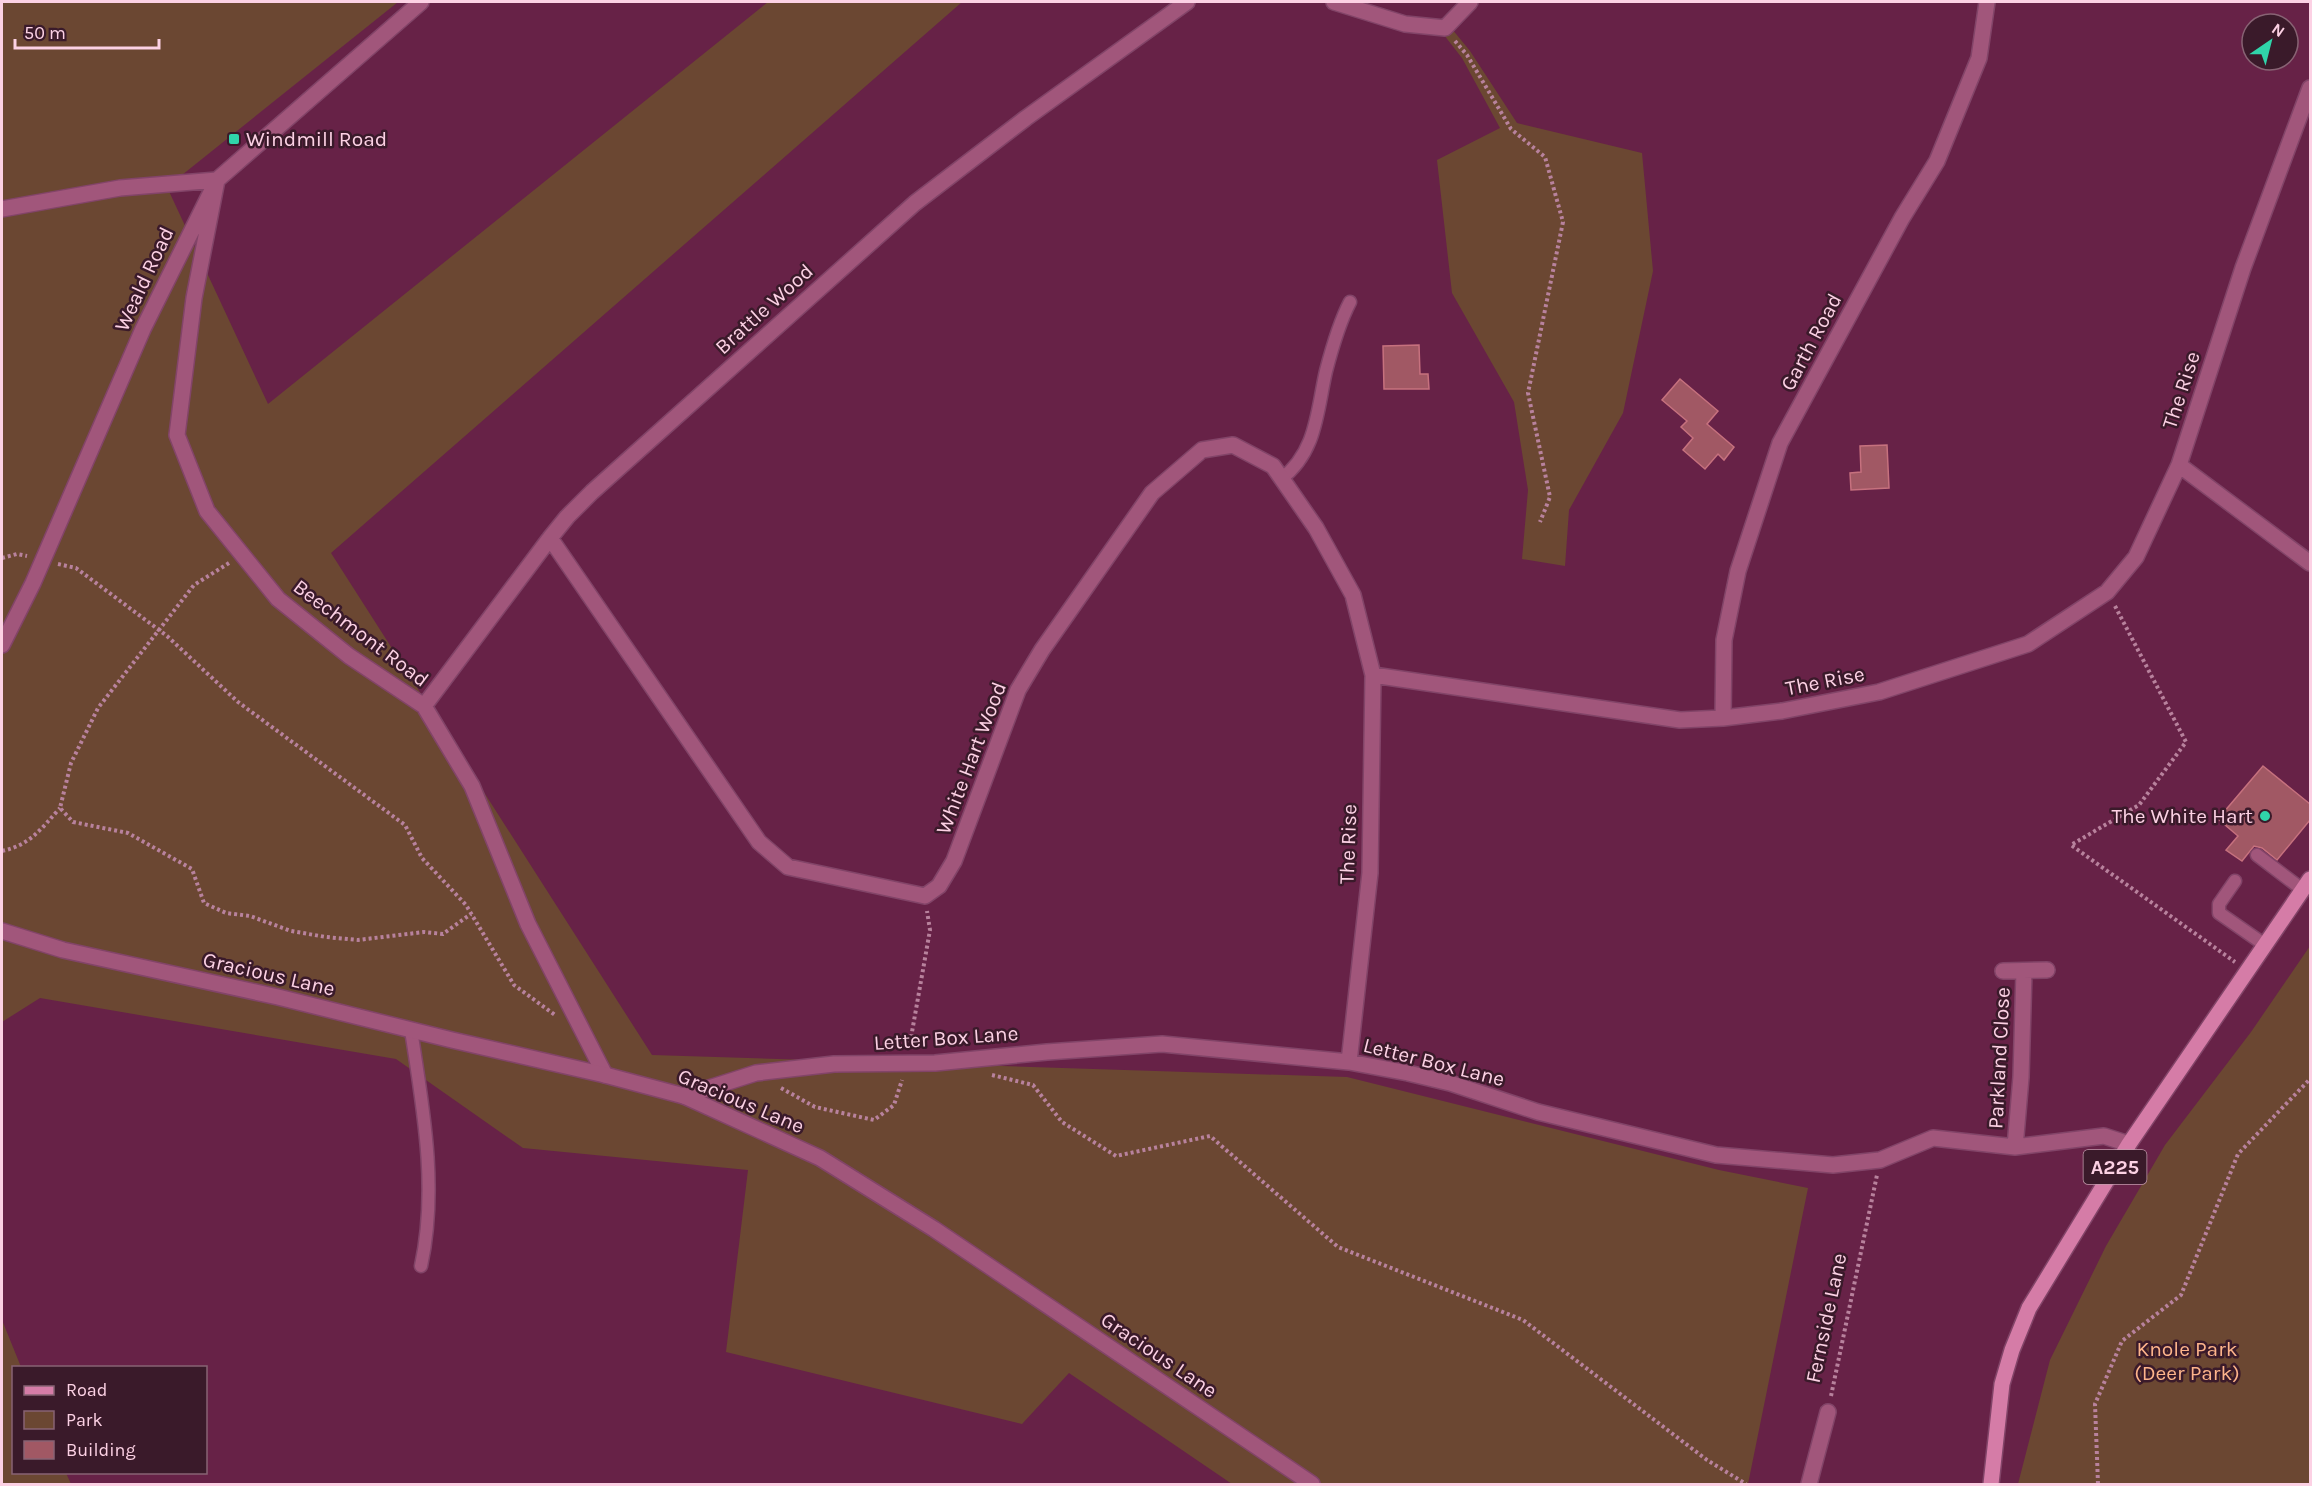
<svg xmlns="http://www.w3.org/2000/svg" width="2312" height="1486" viewBox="0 0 2312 1486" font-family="Karla,sans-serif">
  <rect width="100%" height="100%" fill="#672247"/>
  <!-- green -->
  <path fill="#6b4732" d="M2,2H398L167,187L268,404L768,2H962L331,553L652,1055L1347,1077L1719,1170L1808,1188L1748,1484H1232L1069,1373L1022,1424L726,1352L748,1170L523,1148L396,1059L40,998L2,1022Z
    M1452,29L1470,51L1517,123L1642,153L1653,271L1623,413L1569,510L1565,566L1522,559L1528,490L1514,402L1452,293L1437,160L1500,128L1462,58L1444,35Z
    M2310,946V1484H2018L2050,1360L2106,1246L2165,1145L2251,1032Z
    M2,1320L21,1367L14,1368V1472L66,1473L71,1484H2Z"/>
  <!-- building -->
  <path fill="#a15864" stroke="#c6717e" stroke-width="1.5" d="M1419,345L1420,374H1428L1429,389H1384L1383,346Z
    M1680,379L1718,411L1707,424L1734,447L1724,460L1718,454L1705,469L1683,450L1693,438L1681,427L1687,421L1662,400Z
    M1887,445L1889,488L1851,490L1850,473L1861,472L1860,446Z
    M2263,766L2310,804V820L2277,860L2262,848L2254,846L2242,861L2226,850L2238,836L2218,819Z"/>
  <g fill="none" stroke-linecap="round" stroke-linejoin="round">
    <!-- lane casing -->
    <g stroke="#824468" stroke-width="15">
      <path id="lane" d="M1281,479C1317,452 1317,410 1326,371C1332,348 1339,323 1350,302
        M2257,855L2303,890
        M2235,881L2219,904V913L2265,945
        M411,1030C423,1108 438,1188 421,1266"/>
    </g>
    <!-- street casing -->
    <g stroke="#824468" stroke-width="18">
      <path id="street" d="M1334,2L1405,24L1445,28L1470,2
        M217,180L194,298L177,435L207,511L278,599L349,656L424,706L472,786L528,924L605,1075
        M2,209L120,188L217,180
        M2179,465L2310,563
        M550,538L759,842L788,867L925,896L939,886L954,861L1018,690L1042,650L1152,493L1202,450L1233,445L1273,466L1316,528L1353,595L1373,675L1370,873L1349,1062
        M2,645L33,583L143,329L217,180L421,2
        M1373,675L1680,720L1723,718L1782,711L1879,692L2028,644L2107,592L2136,557L2179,465L2243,268L2310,88
        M424,706L550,538L567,517L592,492L915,203L1026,118L1187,2
        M1723,718L1724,640L1738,571L1780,443L1902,218L1937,161L1979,58L1987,2
        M2003,971L2047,970
        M684,1096L756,1073L834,1064L935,1063L1047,1052L1162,1044L1349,1062L1408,1073L1450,1083L1538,1112L1716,1155L1833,1165L1880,1160L1933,1138L2015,1147L2104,1136L2129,1144
        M2015,1147L2021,1077L2024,971
        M1809,1484L1828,1412"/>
    </g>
    <!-- secondary casing -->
    <g stroke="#824468" stroke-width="18">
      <path id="secondary" d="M2,931L63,950L278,997L452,1040L605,1075L684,1096L820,1158L934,1229L1312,1484"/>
    </g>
    <!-- primary casing -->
    <g stroke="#824468" stroke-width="18">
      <path id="primary" d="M1991,1484L2002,1384L2012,1350L2029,1308L2129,1144L2310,879"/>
    </g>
    <!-- path -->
    <path stroke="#b8829d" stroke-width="4" stroke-dasharray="3 3" stroke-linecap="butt" d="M1455,41L1467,55L1511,129L1545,157L1563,222L1528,393L1550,497L1540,522
      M2,558L17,554L27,556
      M229,563L194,585L98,708L71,763L60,808L73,822L128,833L192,869L204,903L226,913L250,916L291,931L326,937L358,940L424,932L443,934L471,914
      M58,564L76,568L167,636L238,702L405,825L422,858L466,905L514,985L555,1015
      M2115,606L2186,742L2139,805L2071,845L2235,962
      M2,851C30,845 41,829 60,808
      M909,1049L930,930L927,911
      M992,1075L1033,1085L1062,1122L1116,1156L1210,1136L1338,1247L1523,1320L1707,1460L1746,1484
      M781,1088L815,1107L874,1120L894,1105L902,1080
      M1831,1396L1877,1175
      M2098,1484L2095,1404L2122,1341L2181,1295L2238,1154L2310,1079"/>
    <!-- lane -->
    <use href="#lane" stroke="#a1567b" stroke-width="12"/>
    <!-- street -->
    <use href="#street" stroke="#a1567b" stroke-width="15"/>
    <!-- secondary -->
    <use href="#secondary" stroke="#a1567b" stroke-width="15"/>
    <!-- primary -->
    <use href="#primary" stroke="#d57ca7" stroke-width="15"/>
  </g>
  <!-- markers -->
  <g fill="#30d4aa" stroke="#3a1a2a" stroke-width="2">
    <rect x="228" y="133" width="12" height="12" rx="3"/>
    <circle cx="2265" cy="816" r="6"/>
  </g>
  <g text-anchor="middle" stroke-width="5" stroke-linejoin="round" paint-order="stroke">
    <!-- shield labels -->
    <rect fill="#3a1a2a" stroke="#c29aac" stroke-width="1.5" x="2083.5" y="1150" width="63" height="34" rx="4.5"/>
    <g font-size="20" font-weight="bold" fill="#fcd1e4">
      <text x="2115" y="1174">A225</text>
    </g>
    <!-- poi labels -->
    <g font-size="21" fill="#fcd1e4" stroke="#3a1a2a" text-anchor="start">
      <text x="246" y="146">Windmill Road</text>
      <text x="2253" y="823" text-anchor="end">The White Hart</text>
    </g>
    <!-- street labels -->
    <g font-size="21" fill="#fcd1e4" stroke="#3a1a2a">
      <text transform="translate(144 279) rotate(-65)" y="7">Weald Road</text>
      <text transform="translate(764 309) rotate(-42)" y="7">Brattle Wood</text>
      <text transform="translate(1811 342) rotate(-62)" y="7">Garth Road</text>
      <text transform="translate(2181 390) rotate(-72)" y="7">The Rise</text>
      <text transform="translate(361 633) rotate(37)" y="7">Beechmont Road</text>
      <text transform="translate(1825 681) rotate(-11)" y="7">The Rise</text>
      <text transform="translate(971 758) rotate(-69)" y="7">White Hart Wood</text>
      <text transform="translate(1348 844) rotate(-88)" y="7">The Rise</text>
      <text transform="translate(269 974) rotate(13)" y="7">Gracious Lane</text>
      <text transform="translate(946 1038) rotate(-4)" y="7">Letter Box Lane</text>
      <text transform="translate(1999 1058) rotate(-87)" y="7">Parkland Close</text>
      <text transform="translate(1434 1062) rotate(14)" y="7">Letter Box Lane</text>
      <text transform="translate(741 1101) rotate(23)" y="7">Gracious Lane</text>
      <text transform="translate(1826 1318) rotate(-78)" y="7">Fernside Lane</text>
      <text transform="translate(1159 1355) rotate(34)" y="7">Gracious Lane</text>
    </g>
    <!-- park labels -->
    <g font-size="21" fill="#fdb48b" stroke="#3a1a2a">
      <text x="2187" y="1356">Knole Park<tspan x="2187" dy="24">(Deer Park)</tspan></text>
    </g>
  </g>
  <!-- border -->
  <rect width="2312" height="1486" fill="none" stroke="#fcd1e4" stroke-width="6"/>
  <!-- legend -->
  <rect x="12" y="1366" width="195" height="108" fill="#3a1a2a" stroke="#886374" stroke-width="1.5"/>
  <rect x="24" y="1386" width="30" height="9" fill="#d57ca7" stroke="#886374" stroke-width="1.5"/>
  <text x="66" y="1396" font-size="18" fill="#fcd1e4">Road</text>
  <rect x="24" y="1411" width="30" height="18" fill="#6b4732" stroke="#886374" stroke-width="1.5"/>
  <text x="66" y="1426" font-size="18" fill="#fcd1e4">Park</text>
  <rect x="24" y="1441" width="30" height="18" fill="#a15864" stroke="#886374" stroke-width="1.5"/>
  <text x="66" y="1456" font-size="18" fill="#fcd1e4">Building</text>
  <!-- north arrow -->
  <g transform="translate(2270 42) rotate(35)"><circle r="28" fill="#3a1a2a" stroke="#886374" stroke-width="1.5"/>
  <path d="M0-4.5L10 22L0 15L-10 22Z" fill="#30d4aa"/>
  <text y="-9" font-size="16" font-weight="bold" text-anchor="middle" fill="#fcd1e4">N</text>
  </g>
  <!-- scale -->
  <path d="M15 39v9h144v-9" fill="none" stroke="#fcd1e4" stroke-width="3"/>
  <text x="24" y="39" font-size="18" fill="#fcd1e4" stroke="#3a1a2a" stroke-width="4.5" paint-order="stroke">50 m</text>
</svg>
